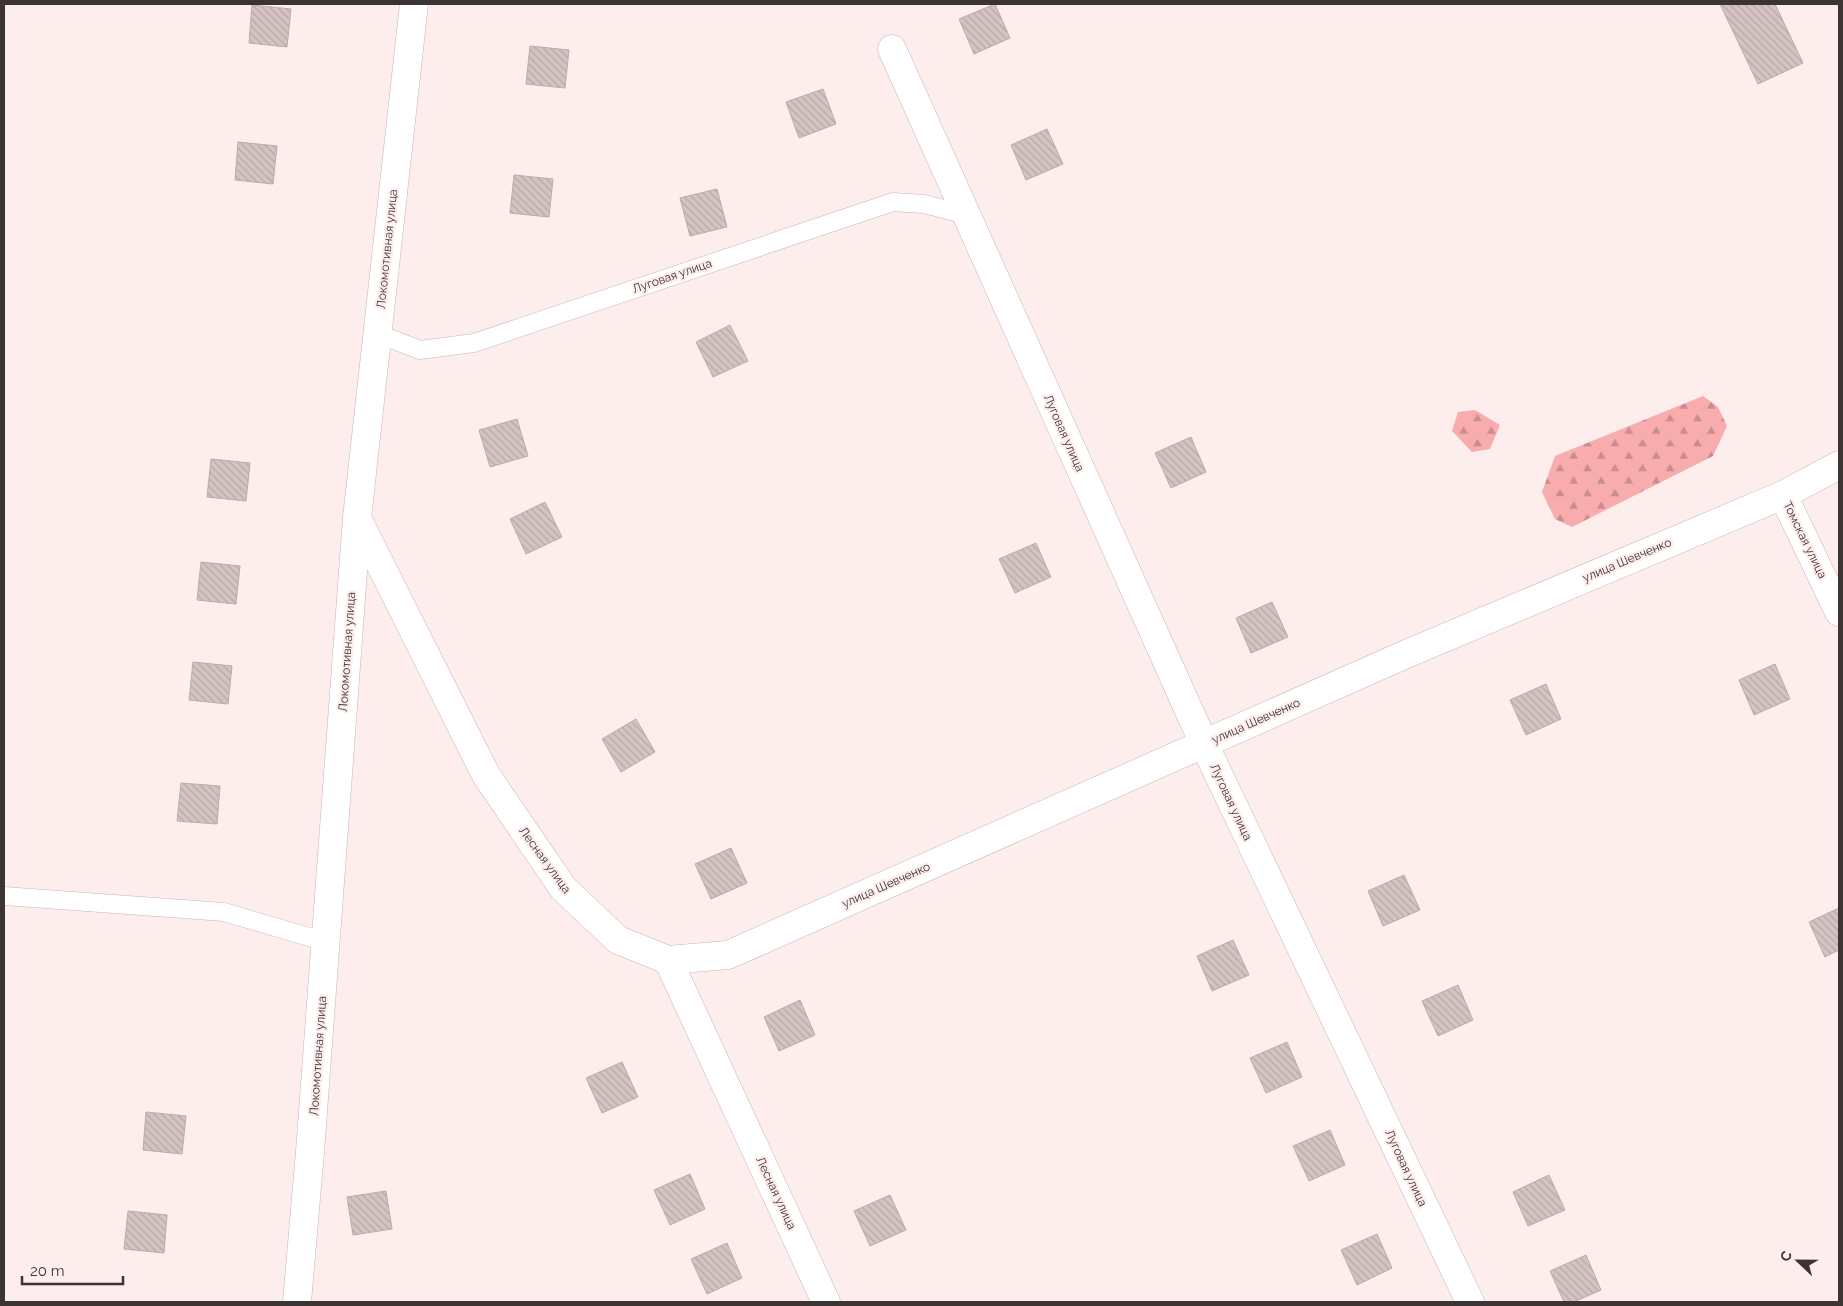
<svg xmlns="http://www.w3.org/2000/svg" width="1843" height="1306" viewBox="0 0 1843 1306" font-family="Raleway,sans-serif">
  <defs>
    <pattern id="forest-firs" width="22" height="20" patternUnits="userSpaceOnUse" patternTransform="scale(1.25)"><rect width="22" height="20" fill="#f8acae"/><path d="M5 1l3.5 6h-7zM16 11l3.5 6h-7z" fill="#ca8d8e"/></pattern>
    <pattern id="building-back-hatch" width="6" height="6" patternUnits="userSpaceOnUse" patternTransform="scale(1.25)"><rect width="6" height="6" fill="#d5c2c2"/><path d="M-1 5l2 2M0 0l6 6M5-1l2 2" fill="none" stroke="#b8a7a7"/></pattern>
  </defs>
  <rect width="100%" height="100%" fill="#fdeded"/>
  <!-- forest -->
  <path fill="url(#forest-firs)" d="M1703,396L1718,407L1727,426L1713,456L1572,527L1555,519L1542,492L1555,456Z
    M1475,410L1500,425L1490,449L1472,452L1452,431L1458,412Z"/>
  <!-- building -->
  <path fill="url(#building-back-hatch)" stroke="#bdaaaa" d="M995,4L1010,38L974,54L959,19Z
    M1720,4H1775L1803,63L1758,84Z
    M252,5L291,9L287,47L249,43Z
    M530,46L569,50L565,88L526,84Z
    M823,89L836,124L799,138L786,102Z
    M1047,129L1063,164L1026,180L1011,145Z
    M238,142L277,146L273,184L235,180Z
    M514,175L553,179L549,217L510,213Z
    M717,189L727,227L690,236L680,198Z
    M730,325L748,361L713,377L696,342Z
    M517,419L528,456L490,467L479,430Z
    M1191,437L1206,472L1171,488L1155,453Z
    M211,459L250,463L246,501L207,497Z
    M545,502L562,537L526,554L510,519Z
    M1036,543L1051,577L1015,593L999,559Z
    M201,562L240,566L236,604L197,600Z
    M1272,602L1288,637L1251,653L1236,618Z
    M193,662L232,666L228,704L189,700Z
    M1775,664L1790,699L1754,715L1739,680Z
    M1546,684L1561,719L1526,735L1510,700Z
    M636,719L655,752L621,772L602,739Z
    M181,783L220,786L217,824L177,821Z
    M731,848L747,883L711,899L695,864Z
    M1404,875L1420,910L1383,926L1368,891Z
    M1839,908V950L1825,957L1809,922Z
    M1233,940L1249,975L1212,991L1197,956Z
    M1458,985L1473,1020L1438,1036L1422,1001Z
    M800,1000L815,1035L779,1051L764,1017Z
    M1287,1042L1302,1077L1266,1093L1250,1058Z
    M622,1062L638,1097L602,1113L586,1078Z
    M146,1112L186,1116L182,1154L143,1150Z
    M1330,1130L1345,1165L1309,1181L1293,1146Z
    M690,1174L705,1209L670,1225L654,1190Z
    M1549,1175L1565,1210L1528,1226L1513,1192Z
    M386,1191L392,1229L353,1235L347,1197Z
    M890,1195L906,1230L870,1246L854,1211Z
    M128,1211L167,1215L164,1253L124,1249Z
    M1377,1234L1392,1268L1357,1285L1341,1250Z
    M727,1243L742,1278L707,1294L691,1259Z
    M1586,1255L1601,1290L1574,1302H1564L1550,1271Z"/>
  <g fill="none" stroke-linecap="round" stroke-linejoin="round">
    <!-- lane casing -->
    <g stroke="#c9b5b6" stroke-width="19">
      <path id="lane" d="M378,334L420,350L474,343L893,202L924,204L967,215
        M4,896L224,912L326,942"/>
    </g>
    <!-- street casing -->
    <g stroke="#c9b5b6" stroke-width="29">
      <path id="street" d="M892,49L1204,744L1470,1302
        M668,960L826,1302
        M297,1302L310,1152L357,518"/>
    </g>
    <!-- secondary casing -->
    <g stroke="#c9b5b6" stroke-width="29">
      <path id="secondary" d="M414,4L357,518L486,775L563,888L618,940L668,960L728,955L1404,655L1783,495L1839,465
        M1783,495L1839,612"/>
    </g>
    <!-- lane -->
    <use href="#lane" stroke="#fff" stroke-width="18"/>
    <!-- street -->
    <use href="#street" stroke="#fff" stroke-width="28"/>
    <!-- secondary -->
    <use href="#secondary" stroke="#fff" stroke-width="28"/>
  </g>
  <g text-anchor="middle" stroke-width="4.5" stroke-linejoin="round" paint-order="stroke">
    <!-- street labels -->
    <g font-size="12" fill="#3c3434" stroke="#fdeded">
      <text transform="translate(387 249) rotate(-84)" y="4">Локомотивная улица</text>
      <text transform="translate(672 276) rotate(-19)" y="4">Луговая улица</text>
      <text transform="translate(1064 433) rotate(66)" y="4">Луговая улица</text>
      <text transform="translate(1805 540) rotate(64)" y="4">Томская улица</text>
      <text transform="translate(1627 560) rotate(-23)" y="4">улица Шевченко</text>
      <text transform="translate(347 652) rotate(-86)" y="4">Локомотивная улица</text>
      <text transform="translate(1256 721) rotate(-24)" y="4">улица Шевченко</text>
      <text transform="translate(1231 802) rotate(65)" y="4">Луговая улица</text>
      <text transform="translate(545 860) rotate(54)" y="4">Лесная улица</text>
      <text transform="translate(886 885) rotate(-24)" y="4">улица Шевченко</text>
      <text transform="translate(318 1056) rotate(-86)" y="4">Локомотивная улица</text>
      <text transform="translate(1406 1168) rotate(65)" y="4">Луговая улица</text>
      <text transform="translate(776 1193) rotate(65)" y="4">Лесная улица</text>
    </g>
  </g>
  <!-- border -->
  <rect width="1843" height="1306" fill="none" stroke="#3c3434" stroke-width="10"/>
  <!-- north arrow -->
  <g transform="translate(1798 1261) rotate(292)" stroke="#fdeded" stroke-width="4" paint-order="stroke">
  <path d="M0-4L9 19L0 12L-9 19Z" fill="#3c3434"/>
  <text y="-8" font-size="14" font-weight="bold" text-anchor="middle" fill="#3c3434">С</text>
  </g>
  <!-- scale -->
  <path d="M22 1276v8h101v-8" fill="none" stroke="#3c3434" stroke-width="2.5"/>
  <text x="30" y="1276" font-size="15" fill="#3c3434" stroke="#fdeded" stroke-width="4" paint-order="stroke">20 m</text>
</svg>
